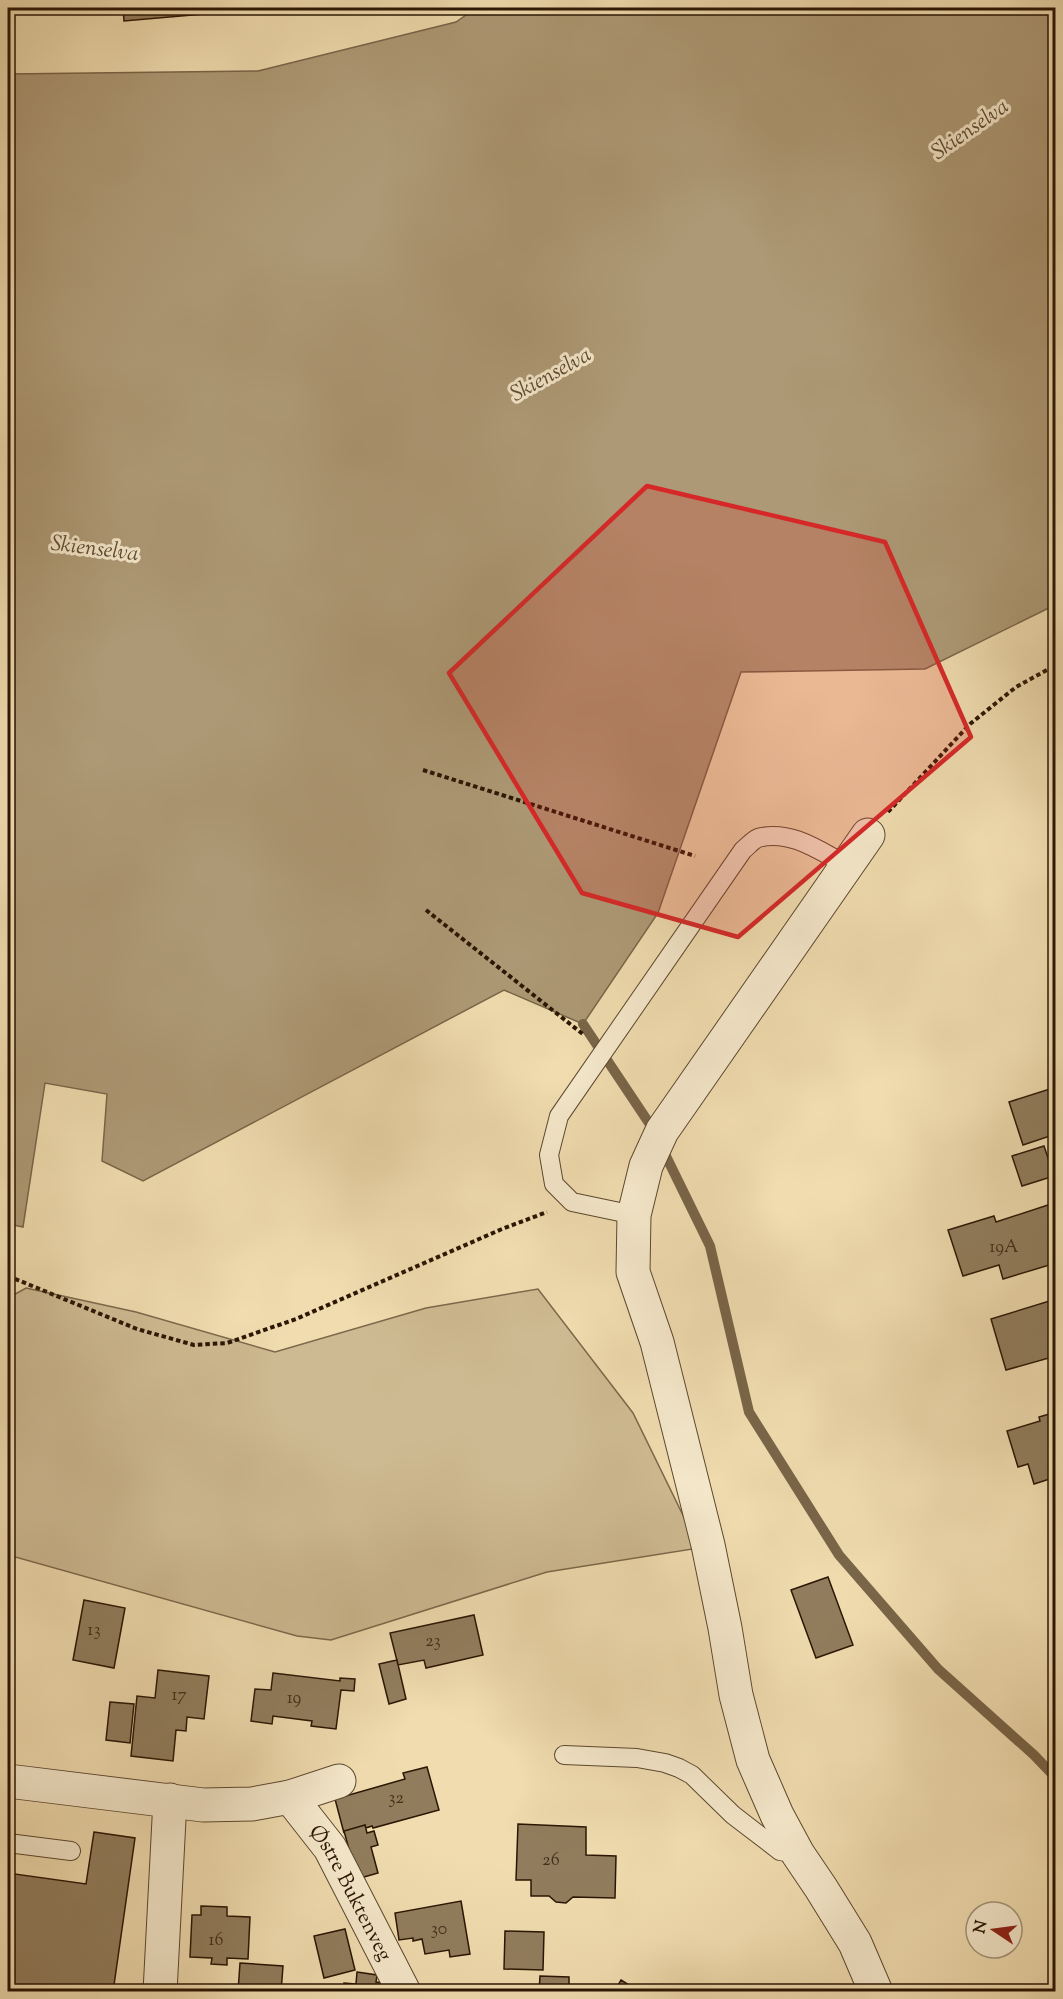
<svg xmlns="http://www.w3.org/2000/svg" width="1063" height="1999" viewBox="0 0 1063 1999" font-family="'Sorts Mill Goudy',serif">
  <rect width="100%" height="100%" fill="#f0dcaf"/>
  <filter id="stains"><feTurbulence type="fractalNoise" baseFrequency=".00333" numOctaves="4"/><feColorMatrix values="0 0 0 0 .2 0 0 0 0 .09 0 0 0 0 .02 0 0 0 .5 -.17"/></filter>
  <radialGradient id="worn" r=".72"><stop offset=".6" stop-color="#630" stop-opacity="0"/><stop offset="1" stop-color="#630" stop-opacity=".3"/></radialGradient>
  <!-- green -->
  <path fill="#ceba92" stroke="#7c684b" stroke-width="1.5" d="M26,1288L136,1312L275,1352L426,1308L538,1289L633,1413L699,1548L547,1572L331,1640L297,1636L8,1555V1298Z"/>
  <!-- water -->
  <path fill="#ad9975" stroke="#796548" stroke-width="1.5" d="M476,8H1055V605L925,669L741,672L658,913L583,1024L504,990L143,1181L102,1161L107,1094L45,1083L23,1227L8,1224V74L258,71L456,22Z"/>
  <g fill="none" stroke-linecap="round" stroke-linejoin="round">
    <!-- stream -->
    <path stroke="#796548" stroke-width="10" d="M583,1024L655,1132
      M661,1146L710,1246L749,1412L839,1555L938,1669L1034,1755L1056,1778"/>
  </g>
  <!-- building -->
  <path fill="#917d5d" stroke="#2a1604" stroke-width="1.5" d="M123,8H273L124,21Z
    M1056,1087V1134L1023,1145L1009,1102Z
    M1044,1146L1054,1176L1022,1186L1012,1156Z
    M1048,1205L1054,1225L1056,1224V1263L1003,1279L999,1265L963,1276L948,1230L994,1216L996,1222Z
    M1056,1299V1356L1006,1370L991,1319Z
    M1056,1412V1477L1034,1484L1028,1464L1018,1467L1007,1431L1040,1421L1039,1417Z
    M828,1577L853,1645L816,1658L791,1590Z
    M84,1600L125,1608L114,1668L73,1660Z
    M474,1615L483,1655L426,1668L424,1660L398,1665L390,1633Z
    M397,1660L406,1699L389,1704L379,1664Z
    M158,1670L209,1676L204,1719L187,1717L186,1731L176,1730L173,1761L131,1756L137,1696L155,1698Z
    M273,1673L340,1681V1678L355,1679L354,1691L341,1690L336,1729L311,1726L312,1721L273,1716L272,1724L251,1721L255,1689L271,1690Z
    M110,1702L134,1704L130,1743L106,1740Z
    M427,1767L439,1810L373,1828L372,1826L366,1828L365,1825L344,1831V1833L335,1799L405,1779L403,1773Z
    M518,1824L586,1827V1855L616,1856L615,1898L573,1897L566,1903L556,1902L549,1896H531V1880H516Z
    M365,1825L367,1833L374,1831L378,1845L371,1847L378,1873L357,1879L344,1831Z
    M94,1832L135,1838L113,1992H8V1873L86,1884Z
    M461,1901L470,1954L450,1957L449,1950L425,1954L422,1939L413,1941V1938L399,1940L395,1913Z
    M201,1906L227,1907V1916L250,1917L248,1959L227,1958V1965L211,1964L212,1958L190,1957L192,1915H201Z
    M345,1929L355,1970L324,1978L314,1936Z
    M505,1931L544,1932L543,1970L504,1969Z
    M240,1963L283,1966L281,1992H238Z
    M357,1972L377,1975L376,1982L391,1984V1992H343L344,1983L356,1984Z
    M540,1976L569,1977V1992H539Z
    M621,1980L640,1992H614Z"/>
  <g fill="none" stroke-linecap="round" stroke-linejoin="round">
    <!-- lane casing -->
    <g stroke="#5c482f" stroke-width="20">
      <path id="lane" d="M634,1215L572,1202L554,1184L549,1155L559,1116L743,850C748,846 753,840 758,838C790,829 820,851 846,865
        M564,1755L637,1758L665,1763L679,1768L692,1775L733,1815L780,1851L798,1854
        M8,1843L71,1851"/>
    </g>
    <!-- street casing -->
    <g stroke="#5c482f" stroke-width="35">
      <g id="street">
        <path d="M868,835L662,1131L646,1166L634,1215L633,1272L657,1342L708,1545L725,1628L736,1695L753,1760L777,1815L798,1854L821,1888L855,1943L876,1992"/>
        <path d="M8,1781L203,1805L252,1804L290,1797L339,1781"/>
        <path id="s1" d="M290,1797L330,1848L404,1992"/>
        <path d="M160,1992L170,1800"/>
      </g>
    </g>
    <!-- path -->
    <path stroke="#2a1604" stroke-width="4" stroke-dasharray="4.5 3" stroke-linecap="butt" d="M423,770L695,856
      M888,812L970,724L1016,687L1056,665
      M426,910L584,1035
      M8,1276L137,1329L194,1345L227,1343L296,1319L502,1229L547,1212"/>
    <!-- lane -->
    <use href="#lane" stroke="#f5e8cb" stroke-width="18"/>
    <!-- street -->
    <use href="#street" stroke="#f5e8cb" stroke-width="33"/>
  </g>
  <!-- marked area -->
  <path fill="#d62828" fill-opacity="0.2" stroke="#d62828" stroke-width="4.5" stroke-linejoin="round" d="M647,486L885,542L971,737L738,937L582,893L449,673Z"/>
  <g text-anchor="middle" stroke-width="6" stroke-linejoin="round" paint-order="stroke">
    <!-- number labels -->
    <g font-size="18" fill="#44301a">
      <text x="1004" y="1252">19A</text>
      <text x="94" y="1635">13</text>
      <text x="433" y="1646">23</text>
      <text x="179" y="1700">17</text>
      <text x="294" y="1703">19</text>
      <text x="396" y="1803">32</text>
      <text x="551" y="1865">26</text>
      <text x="439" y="1934">30</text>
      <text x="216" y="1945">16</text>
    </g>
    <!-- street labels -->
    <g font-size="21" fill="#2a1604" stroke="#f5e8cb">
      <text dy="7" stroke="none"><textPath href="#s1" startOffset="114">Østre Buktenveg</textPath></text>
    </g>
    <!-- water labels -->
    <g font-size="22" font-style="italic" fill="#5e4a31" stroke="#f5e8cb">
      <text transform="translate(969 128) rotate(-35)" y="8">Skienselva</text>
      <text transform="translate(550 373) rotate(-29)" y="8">Skienselva</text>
      <text transform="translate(95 547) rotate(7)" y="8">Skienselva</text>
    </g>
  </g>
  <!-- margin -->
  <rect width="1063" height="1999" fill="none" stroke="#f0dcaf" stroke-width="30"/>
  <rect x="9" y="9" width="1045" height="1981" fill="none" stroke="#2a1604" stroke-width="3"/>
  <rect x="15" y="15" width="1033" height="1969" fill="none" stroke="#2a1604" stroke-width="1.5"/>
  <!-- north arrow -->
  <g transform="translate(994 1930) rotate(283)"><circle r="28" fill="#f5e8cb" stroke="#a4947b" stroke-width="1.5"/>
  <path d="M0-4.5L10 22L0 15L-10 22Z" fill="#8f2418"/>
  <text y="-9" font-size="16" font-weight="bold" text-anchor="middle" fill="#2a1604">N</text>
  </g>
  <rect width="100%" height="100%" filter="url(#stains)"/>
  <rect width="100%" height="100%" fill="url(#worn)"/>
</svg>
